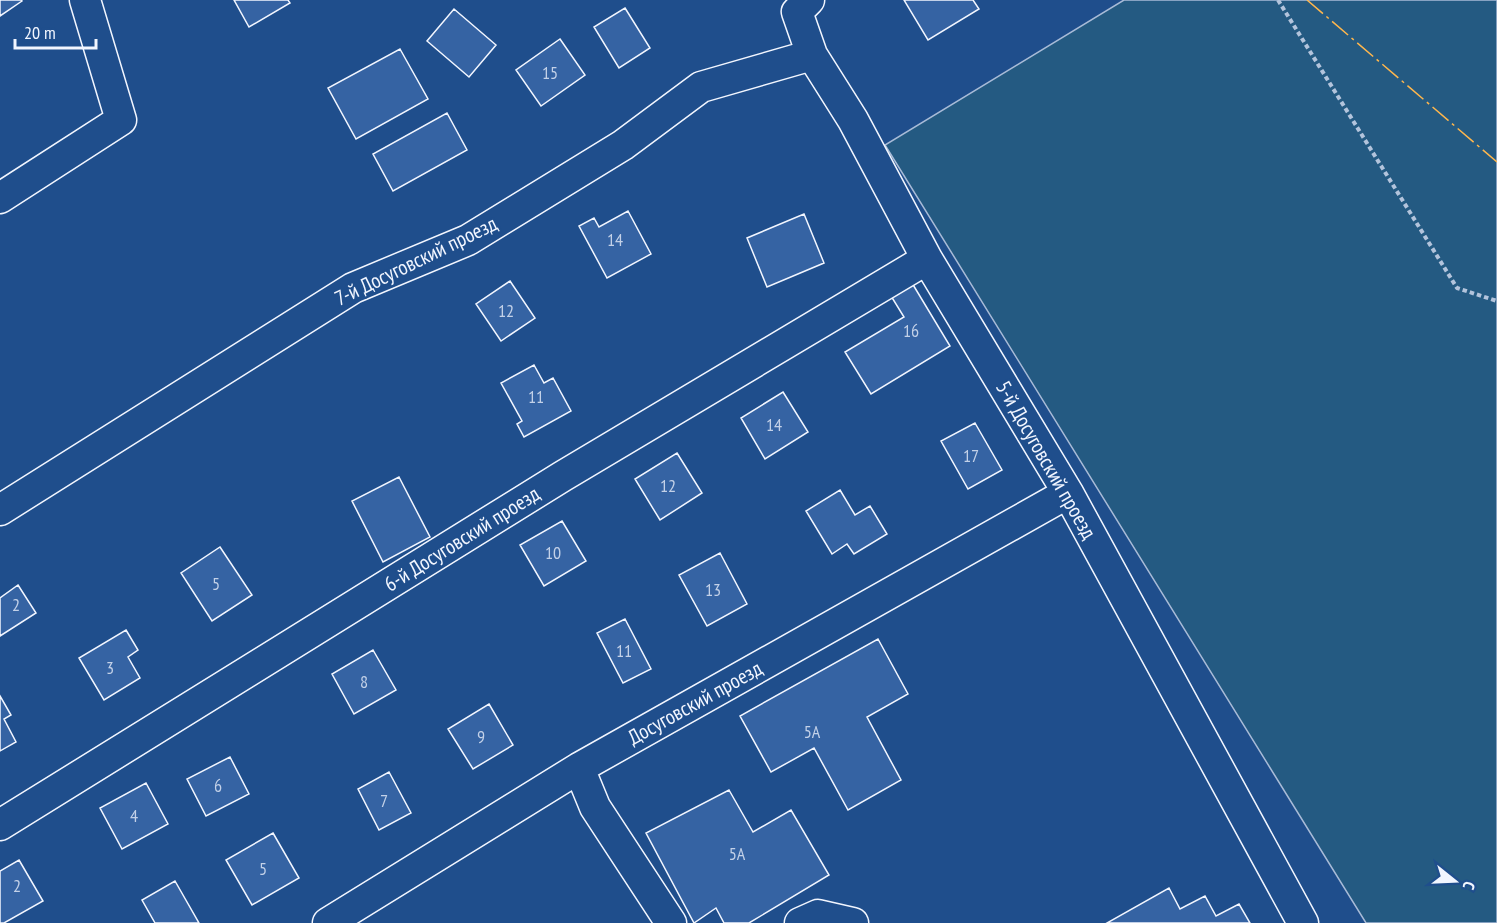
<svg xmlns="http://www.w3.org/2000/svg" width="1497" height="923" viewBox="0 0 1497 923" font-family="'PT Sans Narrow',sans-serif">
  <rect width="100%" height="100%" fill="#1f4e8c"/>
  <!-- green -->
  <path fill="#245a82" stroke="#a8bbd7" stroke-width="1.5" d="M1124,0H1497V923H1366L885,145Z"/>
  <!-- building -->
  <path fill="#3563a3" stroke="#f2f6ff" stroke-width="1.5" d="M0,0H21L22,1L0,16Z
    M234,0H288L290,3L249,27Z
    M904,0H973L979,9L928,40Z
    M625,8L650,48L619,68L594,27Z
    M454,9L496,45L469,77L427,41Z
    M560,39L585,75L541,106L516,70Z
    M400,49L428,99L356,139L328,88Z
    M447,113L467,150L393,191L373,154Z
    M628,211L651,254L607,278L579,226L594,218L599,227Z
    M804,214L824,263L767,287L747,238Z
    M510,281L535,318L501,341L476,304Z
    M912,283L950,346L871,394L845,352L904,317L891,296Z
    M534,365L544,383L553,378L571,411L524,437L517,424L522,421L501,383Z
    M783,392L808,432L765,459L741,418Z
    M975,423L1002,470L968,489L941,441Z
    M677,453L702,493L660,520L635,479Z
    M399,477L430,537L383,562L352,501Z
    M840,490L855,515L870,506L887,534L854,554L847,544L832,554L806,511Z
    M562,521L586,561L544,586L520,545Z
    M220,547L252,595L212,621L181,573Z
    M720,553L747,604L707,626L679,575Z
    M18,585L36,613L0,636V598Z
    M625,619L651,669L623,683L597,633Z
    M126,630L138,650L128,657L140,678L104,700L79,658Z
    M878,639L908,694L867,717L901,780L848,810L814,748L771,772L740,716Z
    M373,650L396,690L354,714L332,674Z
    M0,696L11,715L4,719L16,742L0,751Z
    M489,704L513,745L473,769L448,729Z
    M230,757L249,794L206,816L187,779Z
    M389,772L411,813L379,830L358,789Z
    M146,783L168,824L122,849L100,808Z
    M729,790L753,832L791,810L829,875L749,923H724L716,908L694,923L646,833Z
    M273,833L299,878L252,905L226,860Z
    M19,860L43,901L4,923H0V871Z
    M175,881L199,923H155L142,900Z
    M1169,888L1180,909L1205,896L1216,916L1239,904L1250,923H1107Z"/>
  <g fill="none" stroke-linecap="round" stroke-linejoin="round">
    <!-- minor casing -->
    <g stroke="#f2f6ff" stroke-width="33">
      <path id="minor" d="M809,0L797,12L812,55L853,120L927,259L1068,493L1303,923
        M0,198L121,120L85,0
        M0,510L353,288L468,240L623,145L701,87L812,55
        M579,768L595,807L671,923
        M0,825L563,476L927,259
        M328,923L579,768L1068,493
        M800,923L818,915L853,923"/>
    </g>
    <!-- path -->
    <path stroke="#b3c4dc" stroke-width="4" stroke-dasharray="4.5 3" stroke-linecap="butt" d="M1278,0L1457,288L1497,301"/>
    <!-- minor -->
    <use href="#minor" stroke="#1f4e8c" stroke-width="30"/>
    <!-- power -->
    <path stroke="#ffb74d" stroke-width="1.5" stroke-dasharray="21 4.5 3 4.5" stroke-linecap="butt" d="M1307,0L1497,162"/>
  </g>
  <g text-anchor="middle" stroke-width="4.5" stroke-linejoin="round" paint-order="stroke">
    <!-- number labels -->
    <g font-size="18" fill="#c3d1e8">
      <text x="550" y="79">15</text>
      <text x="615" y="246">14</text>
      <text x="506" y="317">12</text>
      <text x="911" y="337">16</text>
      <text x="536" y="403">11</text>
      <text x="774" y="431">14</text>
      <text x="971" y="462">17</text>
      <text x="668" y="492">12</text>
      <text x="553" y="559">10</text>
      <text x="216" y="590">5</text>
      <text x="713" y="596">13</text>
      <text x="16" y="611">2</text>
      <text x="624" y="657">11</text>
      <text x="110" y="674">3</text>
      <text x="364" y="688">8</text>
      <text x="812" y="738">5А</text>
      <text x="481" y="743">9</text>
      <text x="218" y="792">6</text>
      <text x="384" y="807">7</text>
      <text x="134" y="822">4</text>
      <text x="737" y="860">5А</text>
      <text x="263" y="875">5</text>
      <text x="17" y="892">2</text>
    </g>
    <!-- street labels -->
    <g font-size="21" fill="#f2f6ff" stroke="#1f4e8c">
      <text transform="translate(416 261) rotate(-26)" y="7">7-й Досуговский проезд</text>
      <text transform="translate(1046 460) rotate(60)" y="7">5-й Досуговский проезд</text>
      <text transform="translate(462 539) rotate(-32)" y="7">6-й Досуговский проезд</text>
      <text transform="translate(695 703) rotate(-29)" y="7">Досуговский проезд</text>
    </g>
  </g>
  <!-- north arrow -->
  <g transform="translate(1455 881) rotate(108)" stroke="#1f4e8c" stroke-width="4.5" paint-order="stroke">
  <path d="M0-4.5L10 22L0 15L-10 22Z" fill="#f2f6ff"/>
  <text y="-9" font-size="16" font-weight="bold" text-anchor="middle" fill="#f2f6ff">С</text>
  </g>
  <!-- scale -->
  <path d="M15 39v9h81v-9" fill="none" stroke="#f2f6ff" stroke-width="3"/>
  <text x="24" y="39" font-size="18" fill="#f2f6ff" stroke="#1f4e8c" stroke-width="4.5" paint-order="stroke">20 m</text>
</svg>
